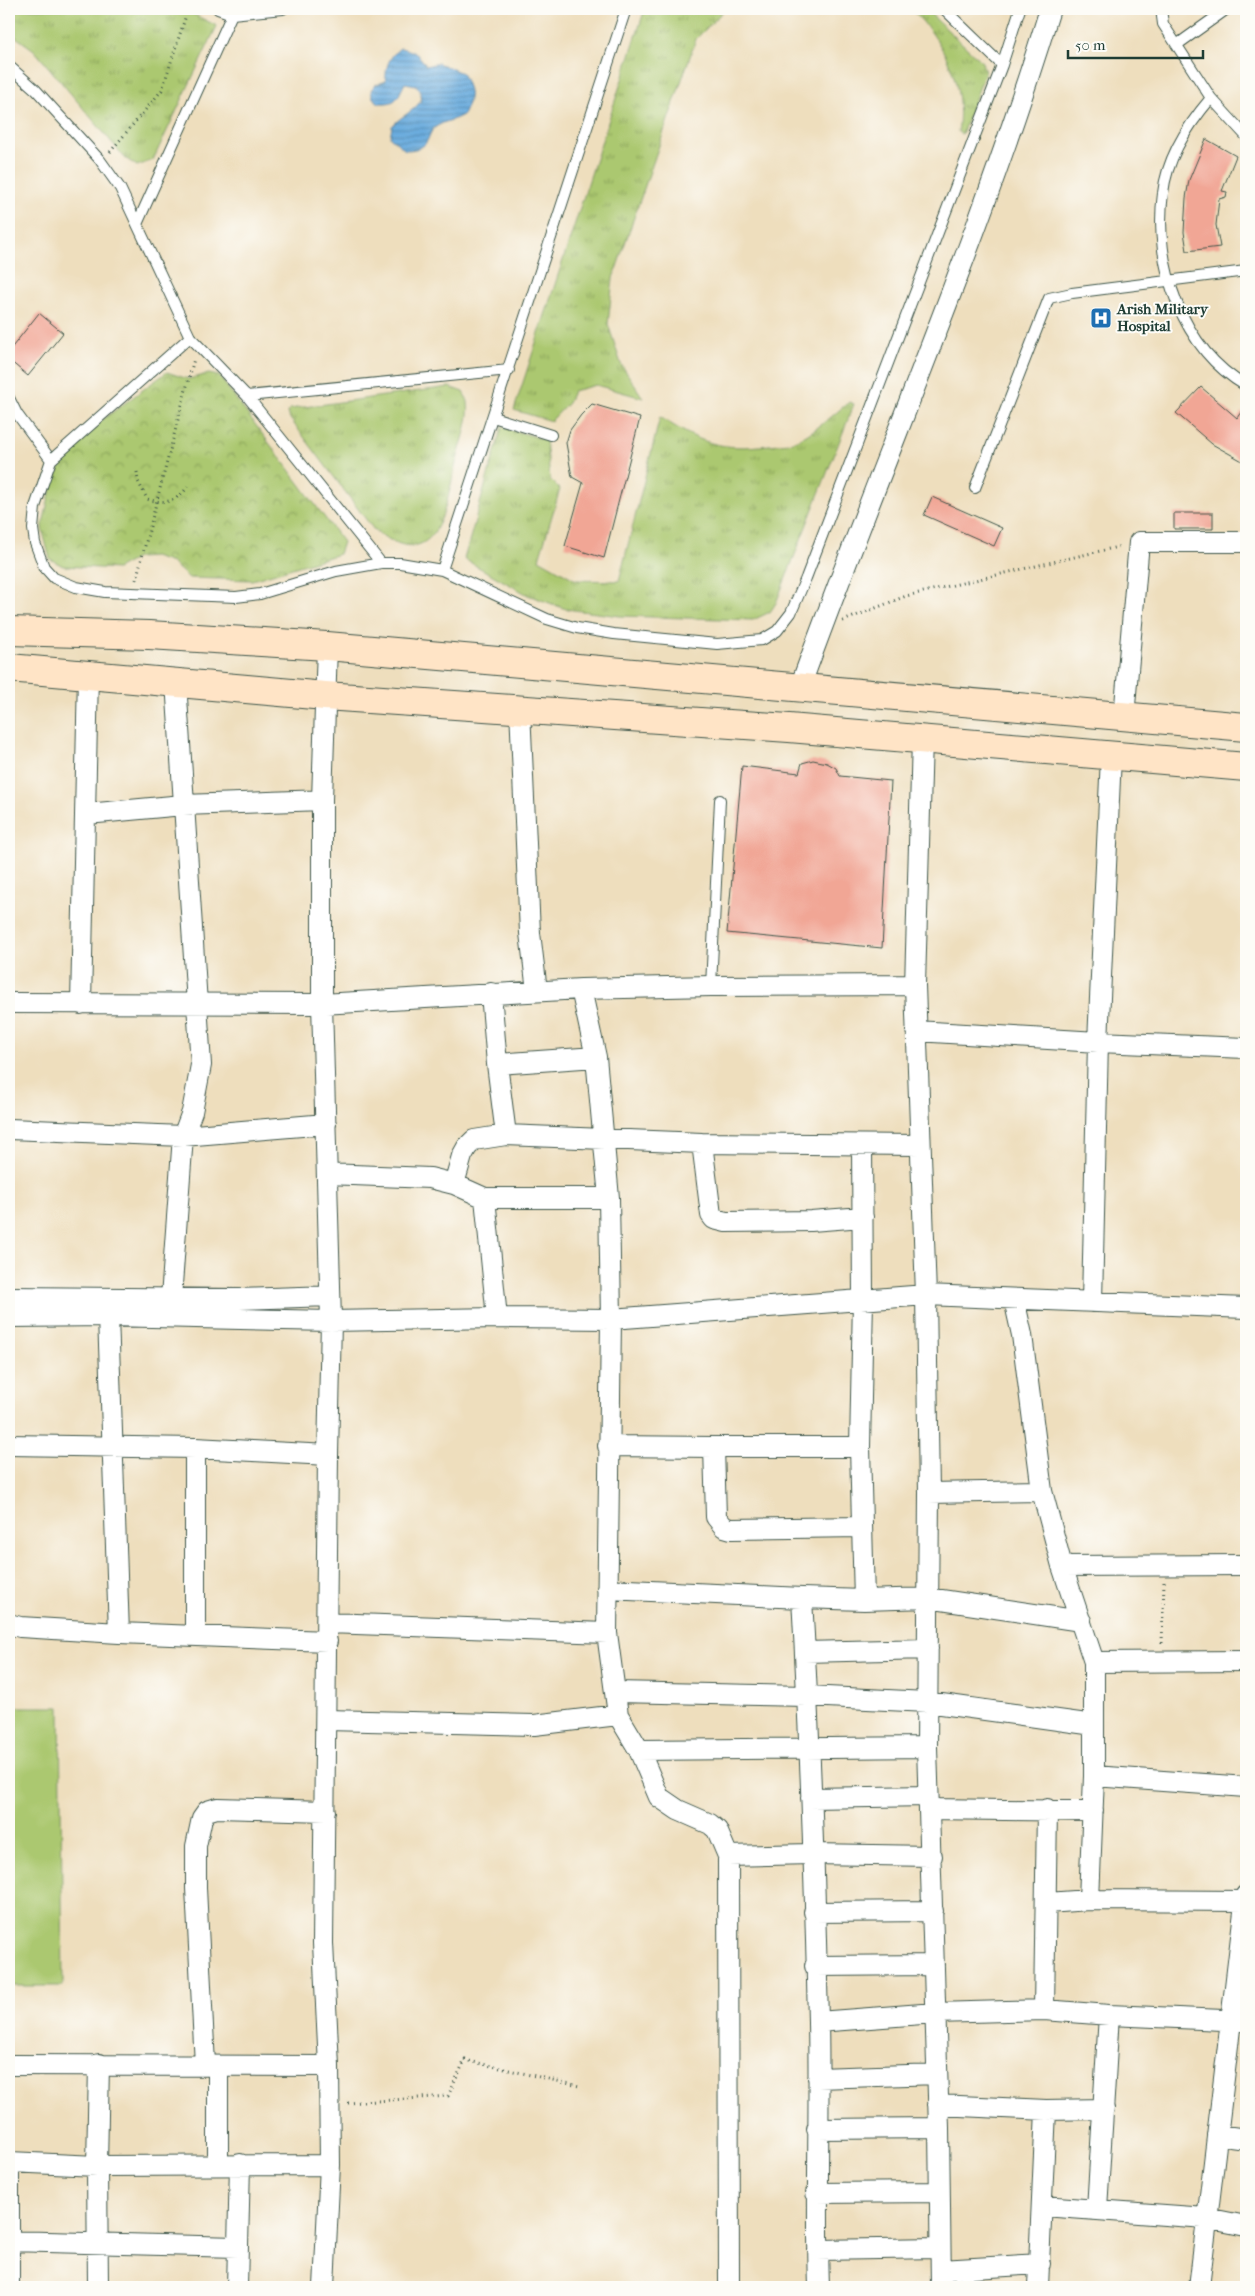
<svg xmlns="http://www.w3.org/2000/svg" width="1255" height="2296" viewBox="0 0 1255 2296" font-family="'IM FELL French Canon',serif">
  <defs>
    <pattern id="grass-tufts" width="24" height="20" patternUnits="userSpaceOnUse" patternTransform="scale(1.25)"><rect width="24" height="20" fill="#abc86f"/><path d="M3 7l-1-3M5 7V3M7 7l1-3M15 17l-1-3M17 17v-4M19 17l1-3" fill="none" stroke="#8ba45c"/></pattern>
    <pattern id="park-crowns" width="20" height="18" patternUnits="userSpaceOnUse" patternTransform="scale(1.25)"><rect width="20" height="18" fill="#abc86f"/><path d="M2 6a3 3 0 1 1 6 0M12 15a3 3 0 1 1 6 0" fill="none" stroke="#8ba45c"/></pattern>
    <pattern id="water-rules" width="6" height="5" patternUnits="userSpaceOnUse" patternTransform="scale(1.25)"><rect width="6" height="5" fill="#6aacde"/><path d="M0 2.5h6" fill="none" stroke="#578db5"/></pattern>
  </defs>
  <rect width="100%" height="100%" fill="#fdfcf7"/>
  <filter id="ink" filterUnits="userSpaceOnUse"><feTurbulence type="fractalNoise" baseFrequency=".02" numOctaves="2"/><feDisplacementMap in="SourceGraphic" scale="10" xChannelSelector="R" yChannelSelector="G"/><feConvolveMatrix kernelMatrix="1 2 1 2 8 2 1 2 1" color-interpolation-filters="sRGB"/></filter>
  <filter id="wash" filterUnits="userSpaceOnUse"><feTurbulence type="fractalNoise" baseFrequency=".0096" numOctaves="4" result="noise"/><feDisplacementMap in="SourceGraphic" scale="20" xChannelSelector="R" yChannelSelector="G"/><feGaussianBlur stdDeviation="1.12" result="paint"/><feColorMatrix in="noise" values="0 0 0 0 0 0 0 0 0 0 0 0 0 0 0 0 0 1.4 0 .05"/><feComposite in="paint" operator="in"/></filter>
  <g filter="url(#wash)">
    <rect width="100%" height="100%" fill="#eedebd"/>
    <!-- grass -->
    <path fill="url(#grass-tufts)" stroke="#658252" d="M9,9H183L217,26L153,160L137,166L125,158L34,50L9,32Z
      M645,9H725L696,39L613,278L608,324L621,364L643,398L596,385L573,391L568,403L551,421L514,410Z
      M910,9H925L982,62L985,73L962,134L958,132C966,87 944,39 910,9Z
      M449,387L463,392C464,395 468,399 468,402C471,419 459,450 455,467C444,514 436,575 374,530L288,416L287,412L290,409Z
      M849,402L854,404L776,603L770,612L753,620L620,616L566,609L528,595L464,559L502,427L546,440L550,479L560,489L539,559L576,580L619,581L660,417C700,443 720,451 769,445C776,444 785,444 792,442C813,434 832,416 849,402Z"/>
    <!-- park -->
    <path fill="url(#park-crowns)" stroke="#658252" d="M167,372L188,379L209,374L219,376L343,542L339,554L252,580L189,578L172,563L154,557L137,558L117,569L63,566L50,559L42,528L52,484L66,457L79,437Z"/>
    <!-- pitch -->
    <path fill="#abc86f" stroke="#658252" d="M9,1707H60L63,1986H9Z"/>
    <!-- water -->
    <path fill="url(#water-rules)" stroke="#447489" d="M400,48C413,50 419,54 426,66L438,63L462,73C471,91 472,97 463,115C455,120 445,121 437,126C424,134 434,150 405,150L390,137L392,126C401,116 413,112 421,101L420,90L416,85L405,83C397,98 398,104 379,103L373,98L371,90L375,85L386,81C385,67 389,57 400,48Z"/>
    <g id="blocks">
      <!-- building -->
      <path fill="#f1a695" d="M1206,139L1236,156L1222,191L1227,192L1226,197L1219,199L1216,225L1220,247L1187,251L1184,232L1186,198L1189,180Z
        M39,313L63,333L28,376L9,360V351Z
        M1201,387L1237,418L1241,412L1246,415V463L1212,444L1176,413Z
        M592,404L640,418L604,558L565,546L583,483L572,477L566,443L570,430L581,415Z
        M932,497L1002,528L994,546L924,515Z
        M1174,513H1213V529H1174Z
        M813,760L827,763L836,768L840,776L891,781L882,948L727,933L742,766L799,773L802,763Z"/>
    </g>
  </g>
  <g filter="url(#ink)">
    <use href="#blocks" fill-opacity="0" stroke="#3e5549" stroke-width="1"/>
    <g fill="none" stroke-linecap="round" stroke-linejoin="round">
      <!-- service casing -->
      <g stroke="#3e5549" stroke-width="12">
        <path id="service" d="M232,9V14L283,9
          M944,9L1002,65
          M1161,9L1163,24L1211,98L1246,136
          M1178,44L1227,9
          M9,66L36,90L100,160L120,188L190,337L247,396L381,563
          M1211,98C1188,125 1167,157 1163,193C1153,264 1182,349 1246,386
          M138,222L232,14L218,9
          M190,337L51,460L35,507L33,529L35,543L44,567L54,578L76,587L105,592L236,597L260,594L336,571L381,563H400L442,570L547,619L577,628L614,634L717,644L762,640L777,631L791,613L806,578L1002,65L1020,9
          M247,396L509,370
          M9,398L17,414L51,460
          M493,417L551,435
          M975,488L1049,298L1072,293L1246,271
          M442,570L626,9
          M711,986L720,800"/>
      </g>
      <!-- minor casing -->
      <g stroke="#3e5549" stroke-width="22">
        <path id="minor" d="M800,687C882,461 980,239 1050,9
          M520,709L530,933L537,991
          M1124,717L1139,542H1246
          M922,739L915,985L926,1295L929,1493L927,1747L939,2128L941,2287
          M87,814L183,805L322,800
          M581,989L596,1057L609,1198L611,1319L607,1633L618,1715L639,1750L659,1797L678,1810L710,1824L717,1830L728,1856L729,2287
          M491,993L497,1064L506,1135
          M9,1003L322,1004L581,989L711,986L915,985
          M81,1004L88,674
          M916,1031L1098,1042L1246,1048
          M497,1064L596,1057
          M9,1129L183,1136L326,1124
          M702,1143L711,1215L714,1219L726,1222L811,1221L863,1217
          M862,1145L863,1299L860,1447L864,1600
          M327,1174L430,1178L454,1184L485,1198H609
          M454,1184L462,1156L467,1147L474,1140L506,1135L702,1143L919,1145
          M485,1198L497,1318
          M9,1297L239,1299L330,1296
          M171,1298L183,1136L192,1112L201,1065L176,682
          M1014,1299L1022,1335L1042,1491L1062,1566L1094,1662V1776L1089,1900
          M1092,1302L1098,1042L1111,756
          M108,1316L119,1633
          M9,1317L108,1316L331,1321L497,1318L611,1319L926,1295L1246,1308
          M9,1445L195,1448L328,1455
          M608,1446L714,1447L716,1517L724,1527L731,1529L861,1527
          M714,1447H860
          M929,1493L1042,1491
          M1062,1566L1246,1565
          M607,1589L802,1598L864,1600L928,1598L1081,1621
          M802,1598C810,1740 815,1881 818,2022C820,2111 816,2199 819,2287
          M328,1623L607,1633
          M9,1624L20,1627L119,1633L327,1641
          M195,1635V1448
          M805,1652L928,1649
          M1094,1662L1246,1661
          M615,1692L807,1696L927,1702L1094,1725
          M326,1720L534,1725L618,1715
          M639,1750L927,1747
          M1094,1776L1246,1787
          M811,1798L928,1796
          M929,1809L1093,1811
          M728,1856L812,1854L932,1856
          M1047,1903L1089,1900L1246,1901
          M814,1912L933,1911
          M815,1966L934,1965
          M1044,2010L1047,1809
          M818,2022L935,2013L1044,2010L1109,2015L1246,2021
          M9,2065L329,2066
          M205,2065L196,1888V1846L202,1818L207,1811L217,1808L325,1811
          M818,2078L937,2074
          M938,2105L1046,2110L1104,2109
          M817,2129L939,2128
          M1217,2135L1246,2139
          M9,2162L97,2166L330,2165
          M9,2162V2287
          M218,2164V2066
          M816,2193L939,2192
          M1043,2206L1206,2218L1246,2226
          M1097,2209L1109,2015
          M9,2241L237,2247
          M818,2250L939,2248
          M941,2270L1040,2264
          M98,2287L97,2166L99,2064
          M237,2287L240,2164
          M324,2287L330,2165L329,2066L323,1943L328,1455L331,1321L322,1004V800L327,646
          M1038,2287L1046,2110
          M1199,2287L1246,1895"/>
      </g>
      <!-- secondary casing -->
      <g stroke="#3e5549" stroke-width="30">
        <path id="secondary" d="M9,631L149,635L327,646L1246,727
          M9,668L325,696L789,728L1246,767"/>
      </g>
      <!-- path -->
      <path stroke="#3e5549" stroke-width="3" stroke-dasharray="1 4" stroke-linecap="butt" d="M110,152L162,90L188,9
        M137,472L138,481L147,499C167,505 179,501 190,483
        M136,580L194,359
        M843,621L906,596L1122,546
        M1162,1643L1164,1582
        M348,2103L448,2096L465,2060L579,2086"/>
      <!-- service -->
      <use href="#service" stroke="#fff" stroke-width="10"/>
      <!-- minor -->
      <use href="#minor" stroke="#fff" stroke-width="20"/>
      <!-- secondary -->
      <use href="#secondary" stroke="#ffe4c6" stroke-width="28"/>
    </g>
  </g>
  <!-- icons -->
  <defs>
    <g id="hospital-square" transform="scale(1.125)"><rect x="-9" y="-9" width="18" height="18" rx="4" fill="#1f6fb2" stroke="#fdfcf7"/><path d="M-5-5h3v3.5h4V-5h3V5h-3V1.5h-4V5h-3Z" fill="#fff"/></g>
  </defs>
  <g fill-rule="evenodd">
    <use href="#hospital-square" x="1101" y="318"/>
  </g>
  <g text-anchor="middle" stroke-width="4" stroke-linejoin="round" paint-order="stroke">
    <!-- poi labels -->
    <g font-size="15" font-weight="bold" fill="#1f3d34" stroke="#fdfcf7" text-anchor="start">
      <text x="1117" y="314">Arish Military<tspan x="1117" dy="17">Hospital</tspan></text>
    </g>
  </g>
  <!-- margin -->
  <rect width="1255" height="2296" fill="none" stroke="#fdfcf7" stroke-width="30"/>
  <!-- scale -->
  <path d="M1068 50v8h135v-8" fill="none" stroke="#1f3d34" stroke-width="2.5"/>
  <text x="1075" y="50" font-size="15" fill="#1f3d34" stroke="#fdfcf7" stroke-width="4" paint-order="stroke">50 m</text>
</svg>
